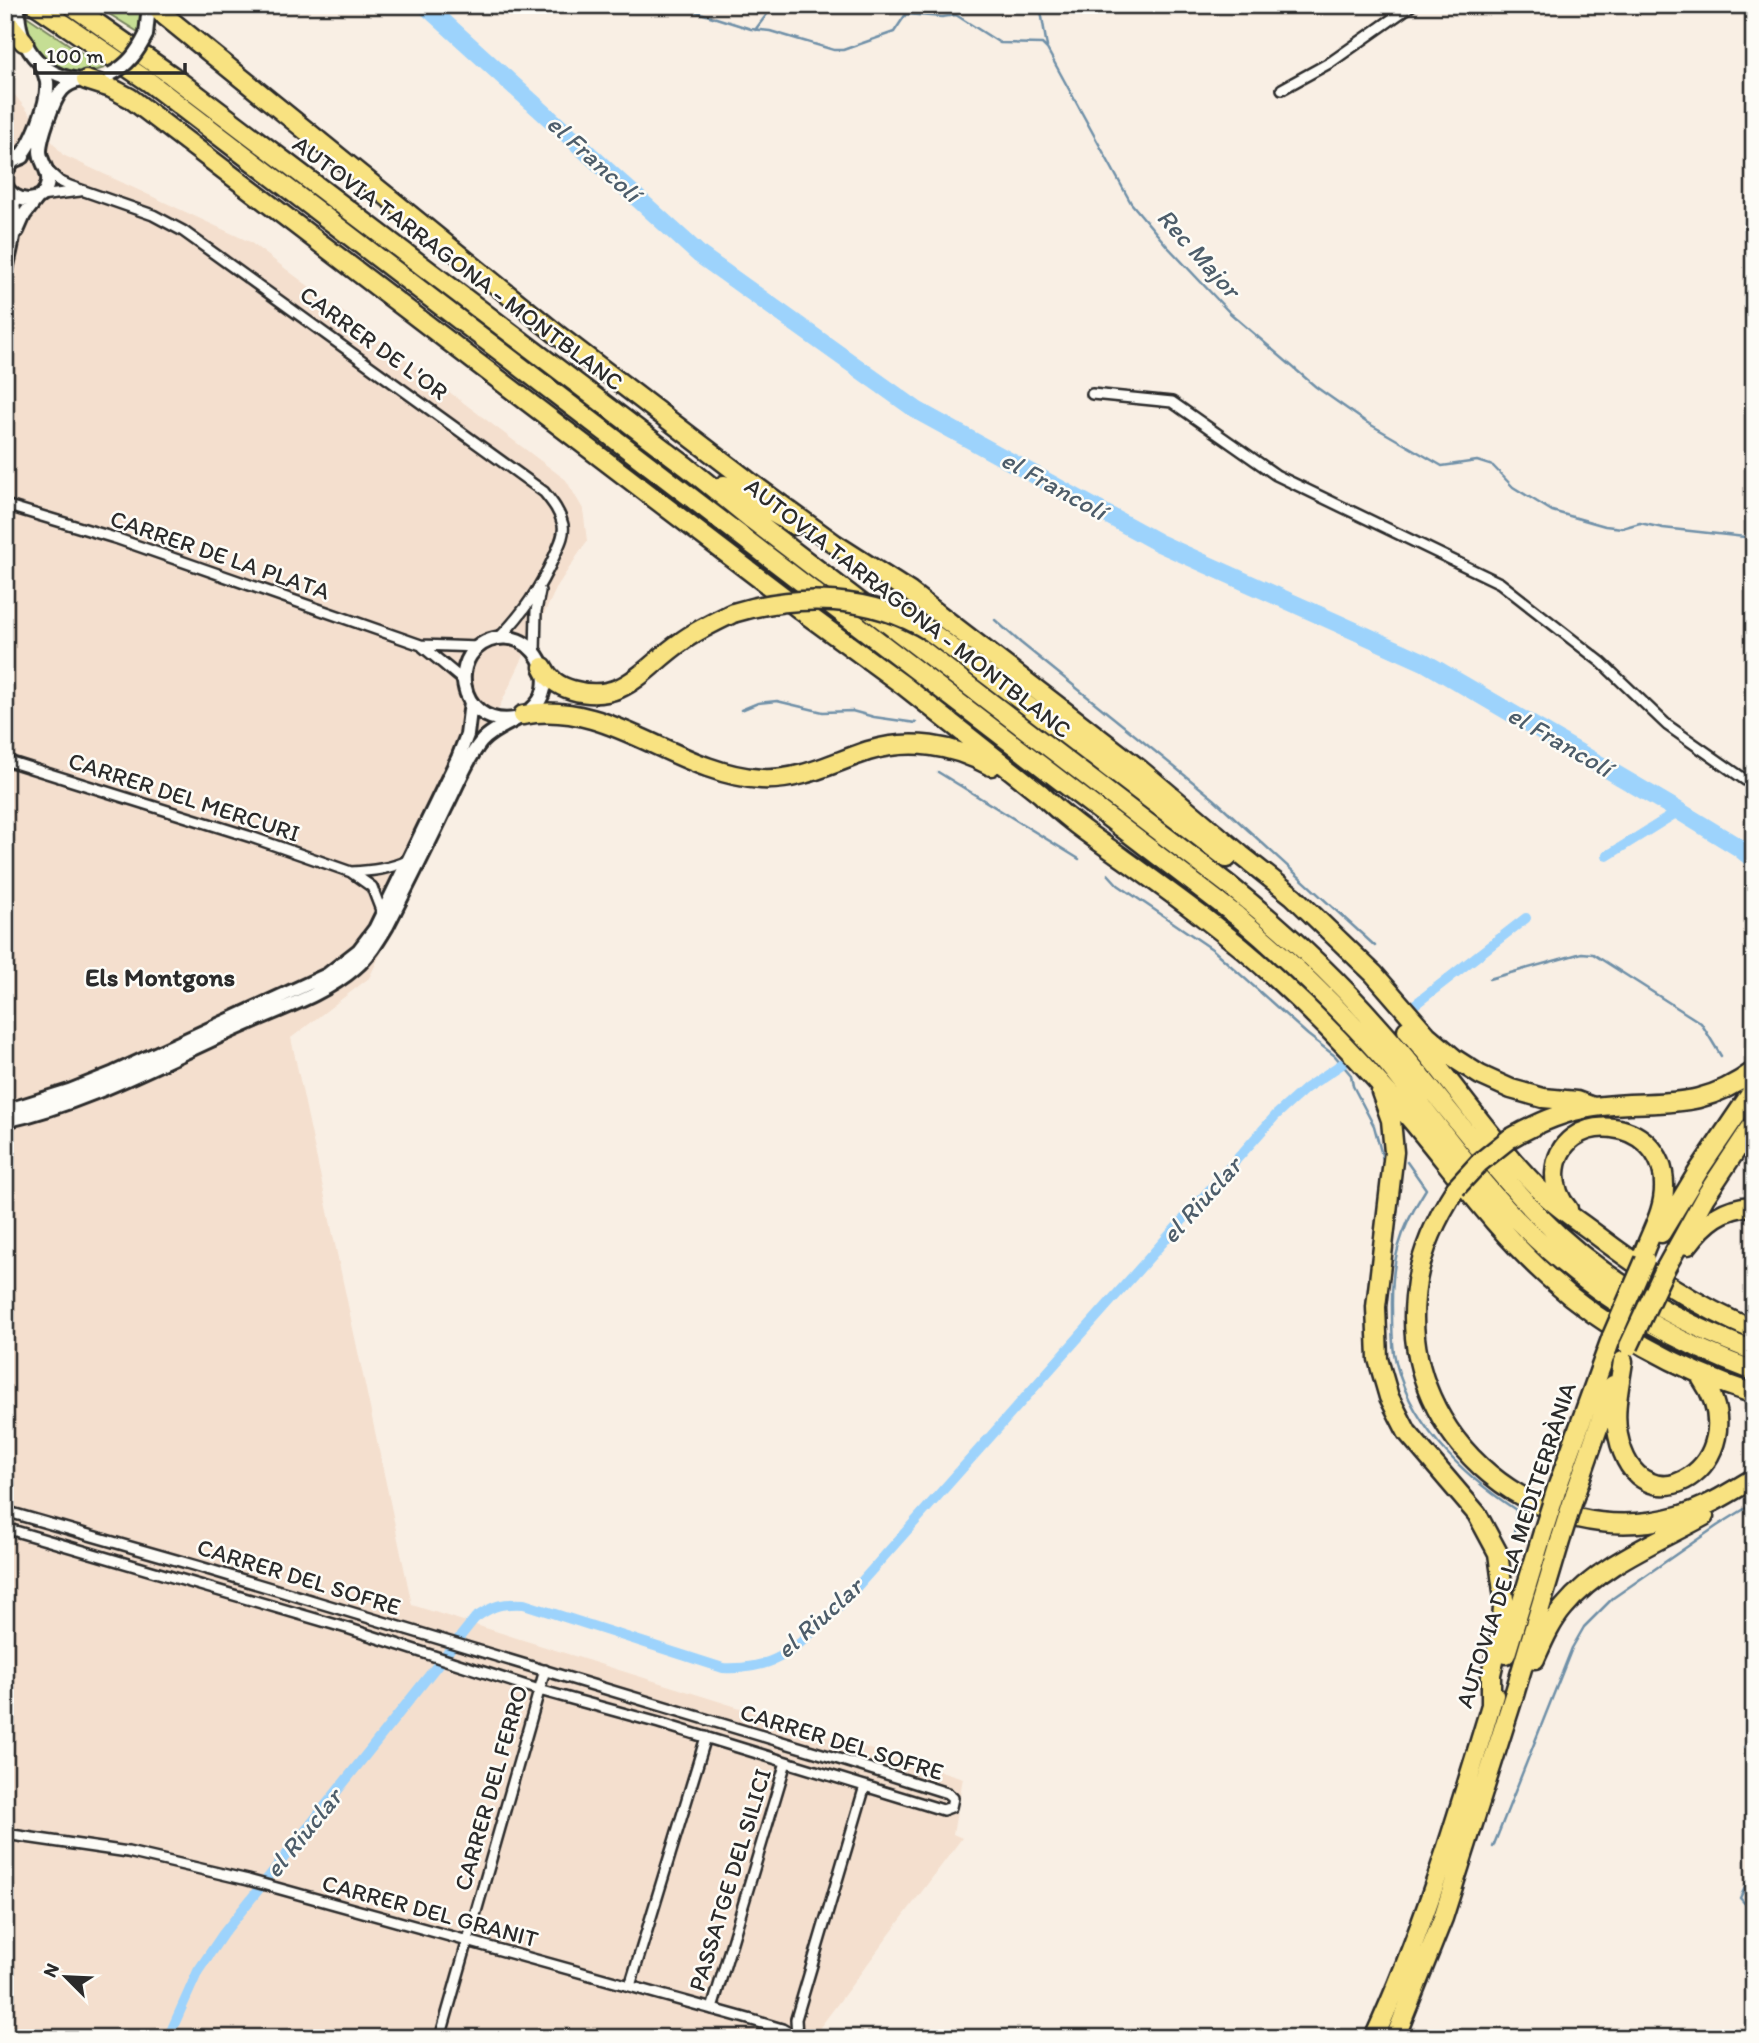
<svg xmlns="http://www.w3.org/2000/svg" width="1759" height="2043" viewBox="0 0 1759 2043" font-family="Itim,sans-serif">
  <rect width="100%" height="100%" fill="#f9efe4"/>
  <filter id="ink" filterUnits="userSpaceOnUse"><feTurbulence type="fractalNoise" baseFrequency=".0143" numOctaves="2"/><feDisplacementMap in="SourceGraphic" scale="14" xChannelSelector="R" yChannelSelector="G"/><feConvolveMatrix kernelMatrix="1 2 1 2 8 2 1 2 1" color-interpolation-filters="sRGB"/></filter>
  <g filter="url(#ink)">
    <!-- built -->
    <path fill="#f4dfce" d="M5,83L63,155L250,242L566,480L583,509L587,541L558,585L369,978L291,1038L412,1605L963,1778L953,1834L962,1838L812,2038H5Z"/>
    <!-- green -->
    <path fill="#c5de94" stroke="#788460" stroke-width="2" d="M100,5H140L141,18L138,32L98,7Z
      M25,15L104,68C65,82 29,55 25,15Z"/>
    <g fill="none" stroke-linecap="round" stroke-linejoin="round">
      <!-- stream -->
      <path stroke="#6f90a8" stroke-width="2.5" d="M675,5L751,29L770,31L834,50H843L894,32L906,14L942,17L956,15L1000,43L1042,44L1047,49L1131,203L1167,246L1230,313L1316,387L1366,422L1442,466L1477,461L1493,466L1513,487L1552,511L1605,526L1622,528L1640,523L1663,528L1754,538
        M1040,5L1047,47
        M755,30L774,5
        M995,620L1021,643L1214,799L1375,946
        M741,710L758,703L777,701L823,712L852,711L874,717L916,723
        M938,772L1079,859
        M1108,874L1118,885L1212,949L1308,1035L1335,1056L1351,1075L1353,1086L1374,1126L1384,1163
        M1489,979L1582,953L1593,954L1701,1023L1721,1056
        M1407,1162L1426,1189C1399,1231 1391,1261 1392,1310C1392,1324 1392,1339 1394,1353C1406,1421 1461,1474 1516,1510L1514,1533
        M1744,1748L1754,1728
        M1493,1847L1572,1648L1584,1627L1613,1598L1717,1526L1754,1503
        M1754,1869L1740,1898L1754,1914"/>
      <!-- canal -->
      <path stroke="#9dd3fc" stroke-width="10" d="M1607,856L1679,811
        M1409,1009L1526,918
        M168,2038L198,1971L223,1934L475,1618C494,1605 501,1603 524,1604L723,1668C781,1671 799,1643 839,1607L1276,1115L1306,1088L1348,1060"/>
      <!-- river -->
      <path stroke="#9dd3fc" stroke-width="18" d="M425,5L700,255L918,411L1159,543L1424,662L1679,811L1738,847L1754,860"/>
      <!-- minor casing -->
      <g stroke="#2b2b2b" stroke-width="14">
        <path id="minor" d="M1282,89L1331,62L1412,5
          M47,170L59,181L70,186L153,215L183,231L544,492C553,503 560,512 563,525C565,536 558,547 554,557C539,590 524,612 499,638
          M40,196L80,191
          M1092,394L1172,402L1276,475L1500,583L1601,662L1667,725L1754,786
          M5,505L118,539L421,645L479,647
          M423,647L464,681
          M535,652L536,611L540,591
          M5,760L251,837L351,872L372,887L382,913
          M351,872C372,871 390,869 409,860
          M5,1511L197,1566L842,1760L947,1793L953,1798L951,1807L943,1810L659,1723L539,1690L350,1629L5,1528
          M5,1834L128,1852L248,1880L752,2020L782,2029L798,2038
          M630,1986L706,1737
          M712,2009L786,1762
          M797,2037L796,2019L865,1786
          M440,2038L545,1670"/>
      </g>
      <!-- tertiary casing -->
      <g stroke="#2b2b2b" stroke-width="18">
        <path id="tertiary" d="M18,5C17,45 39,75 79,80
          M146,35L149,5
          M17,159C32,147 49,101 47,82C46,76 44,71 41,66
          M5,173L13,161L23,157
          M5,184C13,204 44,207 48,182C50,171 40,162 40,151C40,138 53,100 62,90C67,84 73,82 81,80
          M17,231L24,215L38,197
          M5,274C11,247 20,220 10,193"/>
      </g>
      <!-- secondary casing -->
      <g stroke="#2b2b2b" stroke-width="18">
        <path id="secondary" d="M5,1111L69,1091L114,1073L327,975L359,950L375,929L458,758L467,735L471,702
          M5,1121C88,1103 165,1060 242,1026C279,1009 324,995 355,968C369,956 378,941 387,926C407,887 427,847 446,807C457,786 466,760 481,742C499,721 538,719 544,689C549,661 527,634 498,638C445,647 456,728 515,719"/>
      </g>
      <!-- motorway casing -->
      <g stroke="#2b2b2b" stroke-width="23">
        <path id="motorway" d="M36,5L149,82L1237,916C1289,960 1337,1006 1382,1057C1427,1110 1466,1167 1514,1217C1581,1287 1664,1338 1754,1371
          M71,5L171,75L687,467L750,518L1230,886C1283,929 1332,974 1377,1025C1433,1087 1481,1156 1539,1216C1598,1277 1675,1321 1754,1351
          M155,5L165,16L559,336L747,480L835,544L910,592L1138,768L1241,855L1293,896L1374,974L1427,1035L1455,1059L1480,1075L1511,1089L1543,1098L1577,1101L1593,1107
          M5,20L24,42
          M86,80L111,88L130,98L806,614L903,685L1041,794C1066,819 1096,839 1124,859C1177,897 1231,936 1278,980C1326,1024 1371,1072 1413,1122C1457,1175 1497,1231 1548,1277C1607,1330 1679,1370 1754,1394
          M724,485L794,525
          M931,632L1227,858
          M543,667C549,680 559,686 572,690C624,705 644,667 681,642C697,630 715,622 733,613
          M523,715C609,698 677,774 761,779C800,781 832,763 868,751C910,738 953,745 991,766
          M1407,1030C1454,1083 1493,1144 1544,1194C1559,1209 1577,1220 1594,1233C1644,1271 1696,1306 1754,1330
          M1381,1092L1391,1120L1394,1152L1376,1307L1378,1359L1389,1397L1407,1432L1477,1514L1498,1553L1504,1599L1500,1636L1491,1674V1705
          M1509,1139C1535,1124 1563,1111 1594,1107C1657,1098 1696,1114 1754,1071
          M1456,1188C1434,1222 1418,1257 1415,1297C1401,1440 1541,1554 1678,1516C1706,1508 1729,1493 1754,1478
          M1568,1209C1559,1199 1555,1187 1555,1174C1558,1106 1664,1115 1664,1185C1665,1211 1650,1233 1642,1257
          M1661,1233L1699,1170L1754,1089
          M1688,1245C1705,1222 1723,1207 1754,1206
          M1664,1271L1705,1197L1754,1123
          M1623,1361C1620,1384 1613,1411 1618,1435C1639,1539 1759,1462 1702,1379
          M1557,1488L1612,1336
          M1575,1494L1613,1385
          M1506,1654L1543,1532
          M1535,1659C1543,1641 1551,1622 1564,1607C1599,1565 1657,1542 1704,1516
          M1374,2038C1425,1928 1459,1810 1494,1695
          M1395,2038L1443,1918L1514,1695L1561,1538"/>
      </g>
      <!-- minor -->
      <use href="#minor" stroke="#fdfcf7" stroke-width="9"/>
      <!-- tertiary -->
      <use href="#tertiary" stroke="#fdfcf7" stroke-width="12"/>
      <!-- secondary -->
      <use href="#secondary" stroke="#fdfcf7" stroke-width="12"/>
      <!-- motorway -->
      <use href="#motorway" stroke="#f8e281" stroke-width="18"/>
      <!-- tertiary-bridge casing -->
      <g stroke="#2b2b2b" stroke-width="18" stroke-linecap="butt">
        <path id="tertiary-bridge" d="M111,74C128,65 137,53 146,35"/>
      </g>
      <!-- motorway-bridge casing -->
      <g stroke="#2b2b2b" stroke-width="23" stroke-linecap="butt">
        <path id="motorway-bridge" d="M733,613C800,593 870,595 931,632
          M1456,1188L1479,1163L1509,1139
          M1612,1336L1645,1260
          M1629,1346L1664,1271
          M1543,1532L1557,1488
          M1561,1538L1575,1494"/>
      </g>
      <!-- tertiary-bridge -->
      <use href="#tertiary-bridge" stroke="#fdfcf7" stroke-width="12"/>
      <!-- motorway-bridge -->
      <use href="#motorway-bridge" stroke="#f8e281" stroke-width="18"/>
    </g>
  </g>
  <g text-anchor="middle" stroke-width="5" stroke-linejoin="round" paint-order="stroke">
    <!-- street labels -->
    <g font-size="24" fill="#2b2b2b" stroke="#fdfcf7">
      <text transform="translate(458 263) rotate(37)" y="8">AUTOVIA TARRAGONA - MONTBLANC</text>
      <text transform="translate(374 343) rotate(36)" y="8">CARRER DE L'OR</text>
      <text transform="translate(220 555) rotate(19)" y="8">CARRER DE LA PLATA</text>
      <text transform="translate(908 608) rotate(38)" y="8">AUTOVIA TARRAGONA - MONTBLANC</text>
      <text transform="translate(184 797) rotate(18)" y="8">CARRER DEL MERCURI</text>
      <text transform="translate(1516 1545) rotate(-72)" y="8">AUTOVIA DE LA MEDITERRÀNIA</text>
      <text transform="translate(299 1577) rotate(17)" y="8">CARRER DEL SOFRE</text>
      <text transform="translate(842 1742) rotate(17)" y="8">CARRER DEL SOFRE</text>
      <text transform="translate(491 1788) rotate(-74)" y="8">CARRER DEL FERRO</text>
      <text transform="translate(730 1880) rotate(-73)" y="8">PASSATGE DEL SILICI</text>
      <text transform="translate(430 1911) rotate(15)" y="8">CARRER DEL GRANIT</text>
    </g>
    <!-- water labels -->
    <g font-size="26" font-style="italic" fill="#4d5d6a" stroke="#fdfcf7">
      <text transform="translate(594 158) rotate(42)" y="9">el Francolí</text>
      <text transform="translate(1199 253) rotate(48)" y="9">Rec Major</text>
      <text transform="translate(1054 485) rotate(29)" y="9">el Francolí</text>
      <text transform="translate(1560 741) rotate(30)" y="9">el Francolí</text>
      <text transform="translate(1201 1200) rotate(-48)" y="9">el Riuclar</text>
      <text transform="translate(819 1618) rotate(-42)" y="9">el Riuclar</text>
      <text transform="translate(303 1833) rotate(-51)" y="9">el Riuclar</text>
    </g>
    <!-- neighbourhood labels -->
    <g font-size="26" font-weight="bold" fill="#2b2b2b" stroke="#fdfcf7">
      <text x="160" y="986">Els Montgons</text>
    </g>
  </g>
  <!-- margin -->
  <rect width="1759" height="2043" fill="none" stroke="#fdfcf7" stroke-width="28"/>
  <rect x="14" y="14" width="1731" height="2015" fill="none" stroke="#2b2b2b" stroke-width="2.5" filter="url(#ink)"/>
  <!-- north arrow -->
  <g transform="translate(66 1977) rotate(294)" stroke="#fdfcf7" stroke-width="5" paint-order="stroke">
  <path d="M0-5L12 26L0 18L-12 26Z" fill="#2b2b2b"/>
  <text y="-10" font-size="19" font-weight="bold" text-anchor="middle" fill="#2b2b2b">N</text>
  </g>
  <!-- scale -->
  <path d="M35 63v10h150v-10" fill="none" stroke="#2b2b2b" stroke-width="3.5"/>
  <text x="46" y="63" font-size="21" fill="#2b2b2b" stroke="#fdfcf7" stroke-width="5" paint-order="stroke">100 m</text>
</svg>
